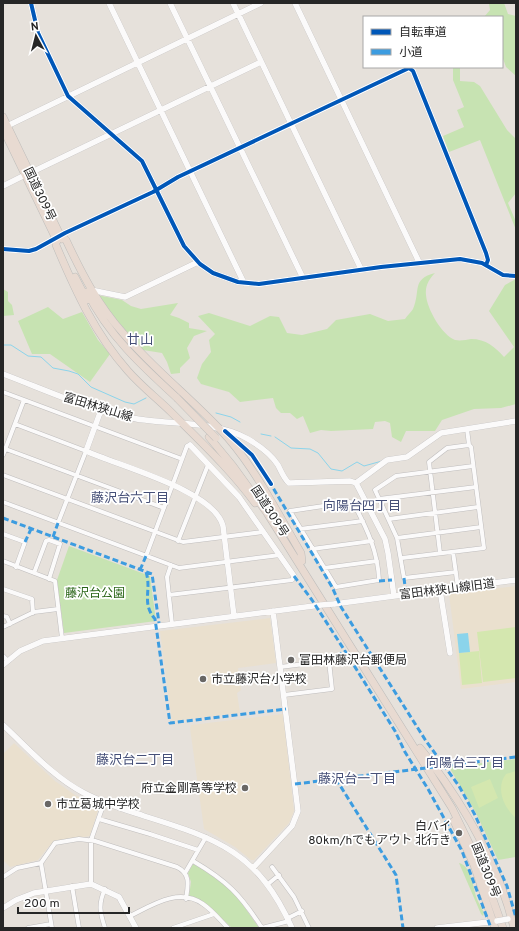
<svg xmlns="http://www.w3.org/2000/svg" width="519" height="931" viewBox="0 0 519 931" font-family="Overpass,'Noto Sans JP',sans-serif">
  <rect width="100%" height="100%" fill="#e6e1db"/>
  <!-- education -->
  <path fill="#eae0ce" d="M516,586V682L461,689L449,594Z
    M270,618L276,663L238,668L241,690L237,693L240,713L172,721L160,631Z
    M283,714L294,811L289,823L254,860H251L235,847L204,829L190,728L191,725Z
    M14,743L55,781L75,795L99,807L90,836L56,841L50,845L38,860L10,867L3,860V754Z"/>
  <!-- green -->
  <path fill="#c7e3b2" d="M492,3H504L508,14L516,16V76L506,67L502,56V17H484L490,10L489,4Z
    M453,67H460V81L474,82L480,86L507,130L516,139V193L508,203L516,222V230L480,140L449,152L443,136L464,127L457,110L464,107L453,80Z
    M435,273C429,279 425,286 426,295C427,309 442,335 455,340C460,341 466,340 471,339C486,339 495,347 504,357L514,347L489,311L505,285L516,279V404L501,408L474,409L442,420L435,431H406L401,442L392,437L390,423L385,421L375,422L373,429L331,431L321,430L310,433L303,416L297,419L290,413H281L276,408L273,398L240,402L229,392L201,384L197,378L202,364L211,352L209,340L215,334L198,316L209,313L250,326L270,316L279,317L287,333L302,335L327,329L336,320L370,314L388,321L405,319C407,316 411,312 413,309C421,291 411,279 435,273Z
    M3,289L8,292V301L12,305L14,315L3,316Z
    M97,295L122,300L131,306L141,309L178,303L170,315L179,318L189,323V328L207,331L194,336L187,348L190,358L180,368V373L171,374L167,362L162,353L143,350L106,308Z
    M48,307L63,319L82,312L98,340L110,354L90,382L50,354H32L18,321Z
    M69,546L150,576L156,621L64,633L57,580Z
    M516,759V857L498,860L476,813L449,767Z
    M459,863C472,866 473,889 477,899C479,904 482,908 484,913L483,916L481,914Z
    M193,864L218,877L239,899L259,928H232L204,902L189,896L191,882L188,873Z"/>
  <!-- pitch -->
  <path fill="#d4e7af" d="M516,627V678L483,682L477,632Z
    M479,651L482,683L462,685L459,653Z
    M516,771V818C504,808 495,788 506,774Z
    M490,779L498,798L479,808L471,787Z"/>
  <!-- water -->
  <path fill="#8bd4eb" d="M468,633L470,652L459,653L457,634Z"/>
  <g fill="none" stroke-linecap="round" stroke-linejoin="round">
    <!-- stream -->
    <path stroke="#8bd4eb" stroke-width="1" d="M3,345H11L28,356L41,357L53,368L69,371L78,374L91,387L125,402L134,404L146,398
      M216,413L231,417L240,422
      M261,434L271,436
      M275,437L291,448L310,449L318,453L331,469L342,471L357,462L364,466L382,461"/>
    <!-- street casing -->
    <g stroke="#bfbdbd" stroke-width="5">
      <path id="street" d="M3,392L182,459
        M15,424L86,451L58,523
        M3,448L164,508
        M3,455L24,400
        M3,475L183,542L263,532
        M379,499L476,487
        M3,502L179,568L280,555
        M350,502L354,504C367,529 378,552 379,580L336,587L290,511Z
        M389,519L478,507
        M300,529L363,521
        M3,534L25,542L16,567
        M397,538L481,527
        M178,541L208,465
        M312,549L372,541
        M453,552L458,588
        M440,553L429,462L447,448L469,445
        M146,556L187,446L190,445
        M402,558L484,548L471,447L469,445L467,429
        M3,561L55,581L62,638
        M171,565L167,577L172,624
        M324,568L377,561
        M456,572L404,578L397,538L375,490L396,476L473,466
        M34,573L46,541L49,540L60,544L49,579
        M3,589L32,599L33,613
        M169,595L292,580L294,576
        M3,616L7,617L10,624
        M3,627L34,612L58,609
        M3,656L8,661
        M280,667L329,661L332,689L284,695
        M99,819L150,834L198,850
        M193,861C227,881 240,894 262,928L289,921
        M272,867L294,897L309,928
        M185,873L206,837
        M3,877L17,868L41,863
        M91,884V840L104,803
        M268,884L279,875
        M72,886L79,928
        M105,889C98,904 100,913 105,928
        M130,916C152,905 179,887 203,904C212,910 220,920 228,928
        M288,918L302,911
        M28,928L51,924
        M52,928L41,863L55,843L79,839L95,841L177,867C191,874 188,885 186,899
        M173,928L214,914"/>
    </g>
    <!-- secondary casing -->
    <g stroke="#bfbdbd" stroke-width="6">
      <path id="secondary" d="M31,3L38,33L68,96L142,161L184,246L200,264L213,273L238,282L259,284L381,267L460,259L482,263L503,275L516,276
        M109,3L244,283
        M170,3L303,278
        M233,3L361,269
        M295,3L419,262
        M5,127L261,3
        M30,173L261,62
        M3,186L25,175
        M3,249L29,251L36,249L65,233L153,192L178,177L409,68L413,71L486,253L488,260L486,265
        M91,290L125,297L198,262
        M3,374C43,389 84,408 126,417C166,426 212,419 248,439C260,446 271,454 278,465C281,471 284,479 289,483L350,481L356,483L385,539L388,553L394,596
        M101,410L86,451C118,466 214,490 223,526L234,616
        M190,445L239,497L294,576
        M356,483L387,460L407,457L441,433L516,421
        M440,590L450,653
        M334,604L516,580
        M3,665L20,651L43,641L321,605
        M3,725C28,748 53,777 84,793C103,803 123,809 144,816C218,839 258,852 292,928
        M253,868L292,826L298,811L273,611
        M3,908L16,900L34,893L91,884L119,897L136,928
        M437,928L497,921"/>
    </g>
    <!-- highway casing -->
    <g stroke="#bebdbb" stroke-width="8">
      <path id="highway" d="M3,117L62,239
        M3,129L57,241
        M61,236L66,240C82,274 98,305 123,333C155,371 195,401 228,438C258,473 278,514 301,553L302,561
        M56,238V245C75,290 95,334 128,371C142,387 158,399 172,413C201,442 231,470 255,503
        M75,277L87,300
        M87,292C108,335 142,366 177,398
        M209,437L233,466L267,513L452,808L484,874L503,928
        M420,748C462,801 498,862 514,928
        M454,821L474,865L495,928"/>
    </g>
    <!-- street -->
    <use href="#street" stroke="#fbfafa" stroke-width="4"/>
    <!-- secondary -->
    <use href="#secondary" stroke="#fbfafa" stroke-width="5.5"/>
    <!-- highway -->
    <use href="#highway" stroke="#e8dad1" stroke-width="7"/>
    <!-- secondary-bridge casing -->
    <g stroke="#bfbdbd" stroke-width="6" stroke-linecap="butt">
      <path id="secondary-bridge" d="M321,605L334,604
        M497,921L508,919"/>
    </g>
    <!-- highway-bridge casing -->
    <g stroke="#bebdbb" stroke-width="8" stroke-linecap="butt">
      <path id="highway-bridge" d="M177,398L216,438"/>
    </g>
    <!-- secondary-bridge -->
    <use href="#secondary-bridge" stroke="#fbfafa" stroke-width="5.5"/>
    <!-- highway-bridge -->
    <use href="#highway-bridge" stroke="#e8dad1" stroke-width="7"/>
    <!-- quiet -->
    <path stroke="#3c9ce0" stroke-width="3" stroke-dasharray="6 3" stroke-linecap="butt" d="M269,481L332,587L341,607L426,741L459,786L475,815L507,886L516,918
      M3,518L152,574L159,623
      M53,537L58,523
      M25,542L31,529
      M140,570L146,556
      M146,572C152,590 141,603 155,619L170,723L286,709
      M294,576L312,600L345,651L395,731L405,752L428,789L462,851L491,928
      M404,578L406,594
      M379,581L392,580
      M329,661L345,651
      M336,779L396,875L403,928
      M295,784L516,757"/>
    <!-- cycleway casing -->
    <g stroke="#fff" stroke-width="6">
      <path id="cycleway" d="M31,3L38,33L68,96L142,161L184,246L200,264L213,273L238,282L259,284L381,267L460,259L482,263L503,275L516,276
        M3,249L29,251L36,249L65,233L153,192L178,177L409,68L413,71L486,253L488,260L486,265
        M225,431L252,455L271,484"/>
    </g>
    <!-- cycleway -->
    <use href="#cycleway" stroke="#0057b8" stroke-width="4"/>
  </g>
  <!-- markers -->
  <g fill="#696765" stroke="#fff" stroke-width="1.5">
    <circle cx="291" cy="660" r="4"/>
    <circle cx="203" cy="679" r="4"/>
    <circle cx="245" cy="788" r="4"/>
    <circle cx="48" cy="804" r="4"/>
    <circle cx="459" cy="833" r="4"/>
  </g>
  <g text-anchor="middle" stroke-width="3.5" stroke-linejoin="round" paint-order="stroke">
    <!-- street labels -->
    <g font-size="12" fill="#262626" stroke="#fff">
      <text transform="translate(40 194) rotate(64)" y="4">国道309号</text>
      <text transform="translate(98 407) rotate(17)" y="4">富田林狭山線</text>
      <text transform="translate(270 511) rotate(57)" y="4">国道309号</text>
      <text transform="translate(447 589) rotate(-7)" y="4">富田林狭山線旧道</text>
      <text transform="translate(486 870) rotate(68)" y="4">国道309号</text>
    </g>
    <!-- park labels -->
    <g font-size="12" fill="#286416" stroke="#fff">
      <text x="95" y="597">藤沢台公園</text>
    </g>
    <!-- poi labels -->
    <g font-size="12" fill="#262626" stroke="#fff" text-anchor="start">
      <text x="299" y="664">富田林藤沢台郵便局</text>
      <text x="211" y="683">市立藤沢台小学校</text>
      <text x="237" y="792" text-anchor="end">府立金剛高等学校</text>
      <text x="56" y="808">市立葛城中学校</text>
      <text x="451" y="830" text-anchor="end">白バイ<tspan x="451" dy="14">80km/hでもアウト 北行き</tspan></text>
    </g>
    <!-- neighbourhood labels -->
    <g font-size="13" fill="#465078" stroke="#fff">
      <text x="140" y="344">廿山</text>
      <text x="130" y="502">藤沢台六丁目</text>
      <text x="362" y="510">向陽台四丁目</text>
      <text x="135" y="764">藤沢台二丁目</text>
      <text x="465" y="767">向陽台三丁目</text>
      <text x="357" y="783">藤沢台一丁目</text>
    </g>
  </g>
  <!-- border -->
  <rect width="519" height="931" fill="none" stroke="#262626" stroke-width="8"/>
  <!-- legend -->
  <rect x="363" y="16" width="140" height="52" fill="#ffffff" stroke="#a8a8a8"/>
  <rect x="371" y="29" width="20" height="6" fill="#0057b8" stroke="#a8a8a8"/>
  <text x="399" y="36" font-size="12" fill="#262626">自転車道</text>
  <rect x="371" y="49" width="20" height="6" fill="#3c9ce0" stroke="#a8a8a8"/>
  <text x="399" y="56" font-size="12" fill="#262626">小道</text>
  <!-- north arrow -->
  <g transform="translate(36 36) rotate(353)" stroke="#ffffff" stroke-width="3" paint-order="stroke">
  <path d="M0-3L7 15L0 10L-7 15Z" fill="#262626"/>
  <text y="-6" font-size="11" font-weight="bold" text-anchor="middle" fill="#262626">N</text>
  </g>
  <!-- scale -->
  <path d="M18 907v6h111v-6" fill="none" stroke="#262626" stroke-width="2"/>
  <text x="24" y="907" font-size="12" fill="#262626" stroke="#ffffff" stroke-width="3" paint-order="stroke">200 m</text>
</svg>
